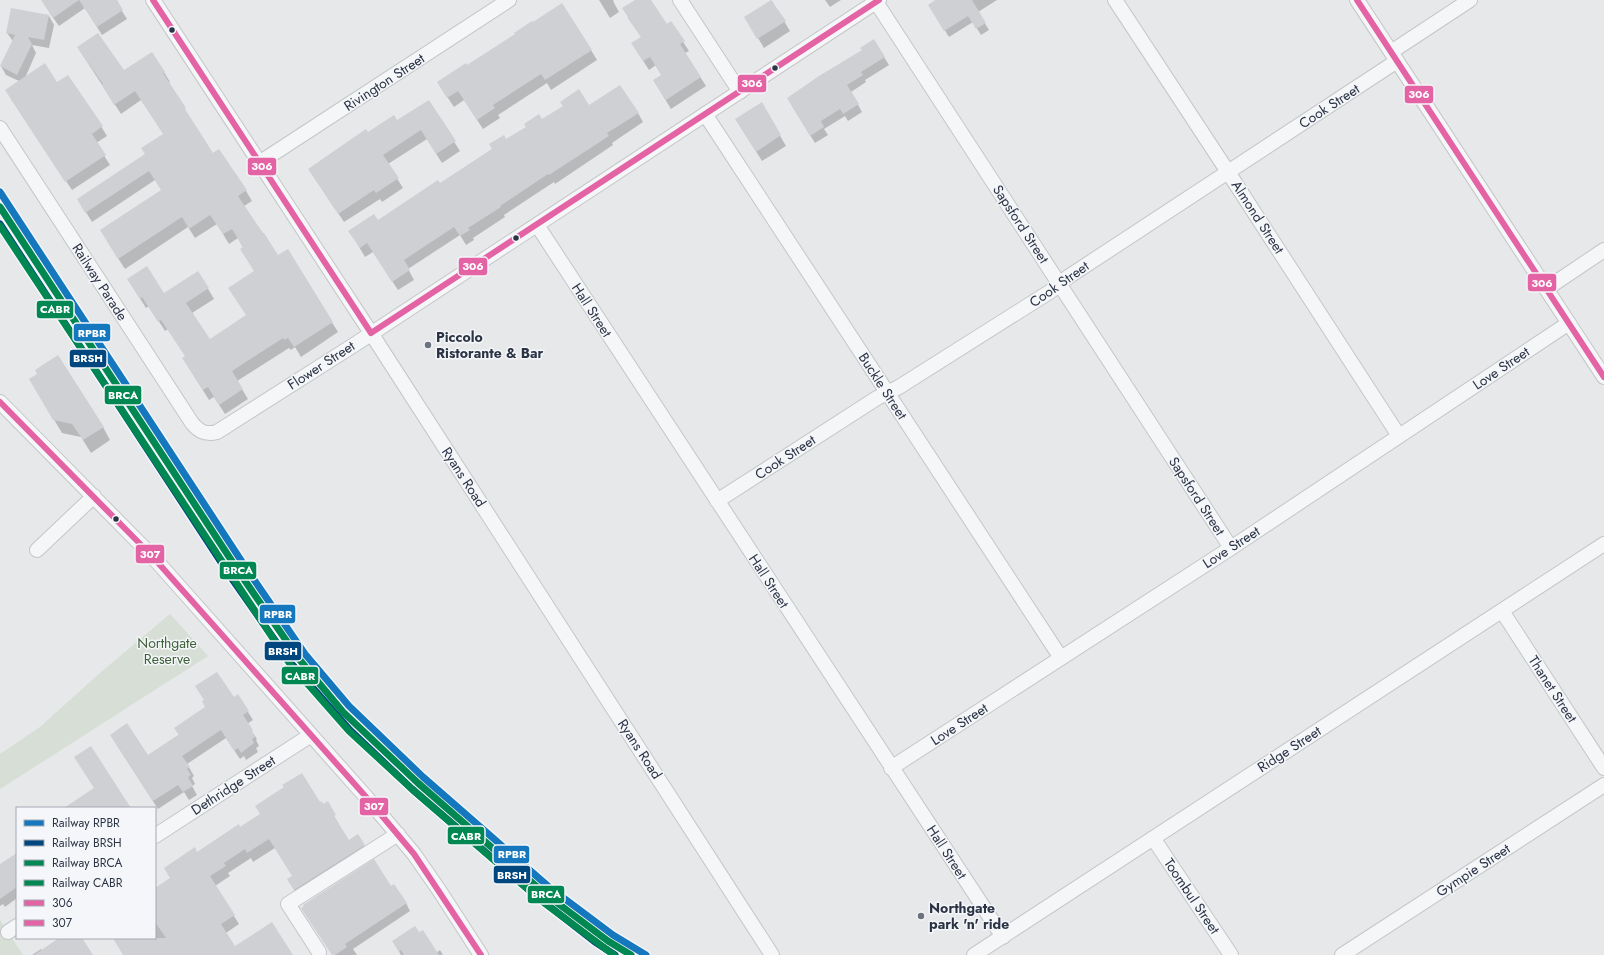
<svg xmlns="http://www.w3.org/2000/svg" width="1604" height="955" viewBox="0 0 1604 955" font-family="Jost,sans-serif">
  <rect width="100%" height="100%" fill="#e6e8ea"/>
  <!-- green -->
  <path fill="#d6ded6" d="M170,614L208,656L0,789V754L40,727L100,673Z
    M0,920L23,955H0Z"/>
  <!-- shadow -->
  <path fill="#0003" d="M50,0H115L127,19L102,35L85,8L59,26L49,12Z
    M599,0H614L613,1L619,12L610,18Z
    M636,0H650L667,26L671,23L689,51L685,53L706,86L671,109L654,81L662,75L656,65L649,70L638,53L642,38L628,18Z
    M825,0H841L830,7Z
    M937,0H997L978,12L989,30L981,35L973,22L949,37L929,5Z
    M772,1L790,31L764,48L746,18Z
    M49,16L54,25L49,48L32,45L36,53L25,78L57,84L89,107L107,136L96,143L110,165L72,190L11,99L19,81L6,75L1,66L13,41L7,33Z
    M78,48L124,71L164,72L170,82L168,83L212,154L218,150L246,191L252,201L244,206L278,256L287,250L338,332L301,357L295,347L291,350L289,348L237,381L248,399L225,414L214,397L209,400L189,368L186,357L168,329L165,331L149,306L146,308L134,289L164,294L198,272L214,299L192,313L210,341L247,316L255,271L238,238L229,244L217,224L195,238L188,227L125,269L107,241L162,190L155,180L92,222L84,209L146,155L164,134L141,100L121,114Z
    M591,50L597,60L551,90L547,83L498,115L500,118L483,129L464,100L454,107L444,92L467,67Z
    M884,57L889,65L865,80L866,82L851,92L862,112L848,121L845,116L824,129L828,135L815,143L792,106Z
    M428,101L460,151L442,163L427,139L388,164L403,188L382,202L380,199L344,222L315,178L368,133L397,122Z
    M589,107L638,113L643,122L612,143L613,145L555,184L554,182L504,215L505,217L473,238L474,240L466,245L460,235L408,269L414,280L398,290L373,252L365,257L355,240L378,222L440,184L506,140L542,120Z
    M775,127L786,146L762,161L742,129Z
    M30,379L103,427L110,440L91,453L81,437L62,433Z
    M234,698L248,712L253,720L247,724L257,739L256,740L259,746L256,748L258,752L246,760L244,756L240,759L226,738L187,764L194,776L192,778L195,784L192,786L197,795L189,800L184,792L158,809L116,744L147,756Z
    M327,803L348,841L358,835L369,855L300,899L288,880L293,876L275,848L253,862L251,858L228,873L230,876L215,886L239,924L226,933L234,947L292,955H124L113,938H155V889L171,878L197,853L240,828L320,804L323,806Z
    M17,854V898L5,907L3,904L0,906V866Z
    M391,887L406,903L410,911L353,949L357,955H333Z
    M419,933L436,953L440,950L443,955H401L398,950Z
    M61,938H81L92,955H32L41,949L42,951Z"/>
  <!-- building -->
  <path fill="#ced0d3" d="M41,0H117L123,10L97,27L79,0L53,18Z
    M635,0H651L667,24L671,21L685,41L680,44L701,77L666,100L653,80L661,75L650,57L643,61L631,43L641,37L622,8Z
    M771,0L786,21L757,39L744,17Z
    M935,0H972L986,23L976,29L968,16L944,31L928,5Z
    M562,3L592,50L545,80L541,74L493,105L495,108L477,120L458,91L447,98L437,82L466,63L467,65L515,34L514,33L532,21L533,22Z
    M11,8L49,15L44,40L28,37L32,44L17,75L0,66L15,35L6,33Z
    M98,33L124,70L152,52L165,72L163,73L186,108L185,109L213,153L219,149L247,190L238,196L252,217L263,233H264L278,255L288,249L333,322L294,347L288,338L284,340L283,338L232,371L243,389L219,405L208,387L203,390L182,358L185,356L161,320L158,322L142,297L140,299L127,279L147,266L164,293L198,271L209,288L186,303L210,339L246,315L228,288L254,271L240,249L243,247L232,229L223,234L210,215L189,229L182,217L118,259L100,230L161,190L149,171L85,213L77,199L145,154L141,148L163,134L135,91L114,105L102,85L103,84L77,47Z
    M874,39L885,57L861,72L863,75L847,85L859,104L843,114L840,109L821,121L824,127L810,136L787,98L819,76L862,50L860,48Z
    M45,63L57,82L68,75L103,126L92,134L106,155L65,182L5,90Z
    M620,85L639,113L607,133L609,136L549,175L548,174L500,206L501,207L468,228L470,230L460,236L454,227L404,260L410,270L392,282L367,243L360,248L348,231L374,214L378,220L438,180L440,183L492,149L489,144L504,135L506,139L526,127L524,124L539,114L542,119L563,106L560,102L579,89L589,105Z
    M429,100L456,141L436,154L421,130L383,155L399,178L376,193L374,190L338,214L308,169L366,129L368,132L394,115L397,120Z
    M762,102L781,135L756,152L735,119Z
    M58,355L104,427L83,440L72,424L53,420L29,379L37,374L35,370Z
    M217,672L234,697L238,694L249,711L243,715L253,730L252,731L255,737L252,739L254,743L241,753L238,748L234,751L221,730L182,756L190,767L187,769L191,775L188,777L193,786L183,792L178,785L153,801L110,735L127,723L148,755L179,735L174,728L205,707L202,701L204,700L195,686Z
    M91,746L131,808H64L94,788L74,757Z
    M302,773L320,802L322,801L323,804L328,801L336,815L334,816L349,840L358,834L365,845L294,890L287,879L292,876L269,839L247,853L245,849L224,863L226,866L210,876L235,915L221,924L235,946L272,922L293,955H123L113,938H166L155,922V888L170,878L164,868L195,847L197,852L239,824L240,827L260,814L255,806L284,787L282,785Z
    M17,853V887L0,899V864Z
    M374,859L391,886L394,884L407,903L345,944L347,947L335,955H332L301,908L304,906L303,905Z
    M415,926L419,932L423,930L439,955H404L401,950L399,952L392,941Z
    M59,938H82L93,955H34Z"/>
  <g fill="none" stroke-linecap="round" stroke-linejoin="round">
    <!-- minor casing -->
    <g stroke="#c4c6c8" stroke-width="16">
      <path id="minor" d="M153,0L371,333L772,955
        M680,0L740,92
        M1115,0L1228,172L1399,436
        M1357,0L1604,377
        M876,2L1231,548
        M1391,52L1470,0
        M705,114L1061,658
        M0,128L192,423C199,432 206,435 217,432L357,343L879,0
        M259,163L509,0
        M537,225L1003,937
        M1546,289L1604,250
        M0,402L152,556L367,798L414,854L439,890L481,955
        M717,501L877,398L899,387L1051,291L1068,277L1397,61
        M37,550L94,496
        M1502,611L1604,768
        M891,768L1231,548L1569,323
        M155,836L311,735
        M1153,838L1231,955
        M8,932L17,926
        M319,952L288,904L398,834
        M974,955L1604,544
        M1342,955L1604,785"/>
    </g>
    <!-- minor -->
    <use href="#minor" stroke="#f5f6f7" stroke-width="14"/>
    <!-- bus-1 casing -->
    <g stroke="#f4f6f9" stroke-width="9">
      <path id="bus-1" d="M153,0L371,333
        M1357,0L1604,377
        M371,333L879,0"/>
    </g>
    <!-- bus-2 casing -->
    <g stroke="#f4f6f9" stroke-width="9">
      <path id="bus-2" d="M0,402L152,556L367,798L414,854L481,955"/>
    </g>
    <!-- bus-1 -->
    <use href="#bus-1" stroke="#e463a4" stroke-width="6"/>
    <!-- bus-2 -->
    <use href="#bus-2" stroke="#e463a4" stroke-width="6"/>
    <!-- rail-1 casing -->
    <g stroke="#f4f6f9" stroke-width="10">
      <path id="rail-1" d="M0,192L248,571L305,654L349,706L423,777L549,887L613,935L646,955"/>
    </g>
    <!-- rail-2 casing -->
    <g stroke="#f4f6f9" stroke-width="10">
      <path id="rail-2" d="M0,224L232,579L291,663L350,730L412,789L540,899L595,942L615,955"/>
    </g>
    <!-- rail-3 casing -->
    <g stroke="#f4f6f9" stroke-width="10">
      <path id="rail-3" d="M0,207L241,575L299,659L343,712L418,783L544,893L608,941L631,955"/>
    </g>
    <!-- rail-4 casing -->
    <g stroke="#f4f6f9" stroke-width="10">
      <path id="rail-4" d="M0,226L290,664L349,731L413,790L539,899L614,955"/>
    </g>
    <!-- rail-1 -->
    <use href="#rail-1" stroke="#1578be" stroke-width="7"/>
    <!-- rail-2 -->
    <use href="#rail-2" stroke="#00467f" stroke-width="7"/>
    <!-- rail-3 -->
    <use href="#rail-3" stroke="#008752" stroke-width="7"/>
    <!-- rail-4 -->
    <use href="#rail-4" stroke="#008752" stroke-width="7"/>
  </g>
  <!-- markers -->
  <g fill="#2b3445" stroke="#f4f6f9" stroke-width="1.5">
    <circle cx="172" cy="30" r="3.5"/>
    <circle cx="775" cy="68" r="3.5"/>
    <circle cx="516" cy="238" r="3.5"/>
    <circle cx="116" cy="519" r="3.5"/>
  </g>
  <g fill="#6c737f" stroke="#f4f6f9" stroke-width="1.5">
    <circle cx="428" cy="345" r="4"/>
    <circle cx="921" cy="916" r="4"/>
  </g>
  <g text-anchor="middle" stroke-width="3" stroke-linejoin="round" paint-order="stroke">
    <!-- street labels -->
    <g font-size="14" fill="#2b3445" stroke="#f4f6f9">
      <text transform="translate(384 82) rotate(-33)" y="5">Rivington Street</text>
      <text transform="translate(1329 106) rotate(-33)" y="5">Cook Street</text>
      <text transform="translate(1258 217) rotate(57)" y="5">Almond Street</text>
      <text transform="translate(1021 224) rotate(57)" y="5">Sapsford Street</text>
      <text transform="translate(100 282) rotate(57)" y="5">Railway Parade</text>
      <text transform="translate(1059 284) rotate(-35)" y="5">Cook Street</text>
      <text transform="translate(592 310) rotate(57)" y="5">Hall Street</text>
      <text transform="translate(321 365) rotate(-33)" y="5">Flower Street</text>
      <text transform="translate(1501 368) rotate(-34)" y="5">Love Street</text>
      <text transform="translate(883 386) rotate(57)" y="5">Buckle Street</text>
      <text transform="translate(785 457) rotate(-33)" y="5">Cook Street</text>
      <text transform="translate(464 477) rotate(57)" y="5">Ryans Road</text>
      <text transform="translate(1197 496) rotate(57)" y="5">Sapsford Street</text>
      <text transform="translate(1231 547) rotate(-33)" y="5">Love Street</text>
      <text transform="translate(769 581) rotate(57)" y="5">Hall Street</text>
      <text transform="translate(1553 689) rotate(57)" y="5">Thanet Street</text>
      <text transform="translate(959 724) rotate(-33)" y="5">Love Street</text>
      <text transform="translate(640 749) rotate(57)" y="5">Ryans Road</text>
      <text transform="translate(1289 749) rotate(-33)" y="5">Ridge Street</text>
      <text transform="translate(233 785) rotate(-33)" y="5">Dethridge Street</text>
      <text transform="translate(947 852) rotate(57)" y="5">Hall Street</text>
      <text transform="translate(1473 870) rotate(-33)" y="5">Gympie Street</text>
      <text transform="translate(1192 896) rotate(56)" y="5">Toombul Street</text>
    </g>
    <!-- poi labels -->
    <g font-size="14" font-weight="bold" fill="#2b3445" stroke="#f4f6f9" text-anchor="start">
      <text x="436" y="342">Piccolo<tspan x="436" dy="16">Ristorante &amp; Bar</tspan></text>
      <text x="929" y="913">Northgate<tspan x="929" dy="16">park 'n' ride</tspan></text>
    </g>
    <!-- park labels -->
    <g font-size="14" fill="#3f6138" stroke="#f4f6f9">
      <text x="167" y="648">Northgate<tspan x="167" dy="16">Reserve</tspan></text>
    </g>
  </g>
  <g stroke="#f4f6f9" stroke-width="1.5">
    <rect x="737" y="74" width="30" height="19" rx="4" fill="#e463a4"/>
    <rect x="1404" y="85" width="30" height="19" rx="4" fill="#e463a4"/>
    <rect x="247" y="157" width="30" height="19" rx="4" fill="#e463a4"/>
    <rect x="458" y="257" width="30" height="19" rx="4" fill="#e463a4"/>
    <rect x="1527" y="273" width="30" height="19" rx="4" fill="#e463a4"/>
    <rect x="36" y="300" width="38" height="19" rx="4" fill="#008752"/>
    <rect x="73" y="323" width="38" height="19" rx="4" fill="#1578be"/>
    <rect x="69" y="349" width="38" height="19" rx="4" fill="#00467f"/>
    <rect x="104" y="385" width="38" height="20" rx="4" fill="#008752"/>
    <rect x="135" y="544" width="30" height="20" rx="4" fill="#e463a4"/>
    <rect x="219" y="561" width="38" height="19" rx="4" fill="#008752"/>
    <rect x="259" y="604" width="37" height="20" rx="4" fill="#1578be"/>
    <rect x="264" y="641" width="38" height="20" rx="4" fill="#00467f"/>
    <rect x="281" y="666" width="38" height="19" rx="4" fill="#008752"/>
    <rect x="359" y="797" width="30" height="19" rx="4" fill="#e463a4"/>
    <rect x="447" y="826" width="38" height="19" rx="4" fill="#008752"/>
    <rect x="493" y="845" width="37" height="19" rx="4" fill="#1578be"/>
    <rect x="493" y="865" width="38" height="19" rx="4" fill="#00467f"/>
    <rect x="527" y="885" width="38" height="19" rx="4" fill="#008752"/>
  </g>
  <g font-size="11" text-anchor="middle" font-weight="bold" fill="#fff">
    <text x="752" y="87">306</text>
    <text x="1419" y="98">306</text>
    <text x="262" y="170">306</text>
    <text x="473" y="270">306</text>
    <text x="1542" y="287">306</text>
    <text x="55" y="313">CABR</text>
    <text x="92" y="337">RPBR</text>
    <text x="88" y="362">BRSH</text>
    <text x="123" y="399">BRCA</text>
    <text x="150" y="558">307</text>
    <text x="238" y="574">BRCA</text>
    <text x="278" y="618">RPBR</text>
    <text x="283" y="655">BRSH</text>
    <text x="300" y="680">CABR</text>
    <text x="374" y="810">307</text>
    <text x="466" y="840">CABR</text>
    <text x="512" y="858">RPBR</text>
    <text x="512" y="879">BRSH</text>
    <text x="546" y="898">BRCA</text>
  </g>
  <!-- legend -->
  <rect x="16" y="807" width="140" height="132" fill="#f4f6f9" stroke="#a4a8b1"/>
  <rect x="24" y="820" width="20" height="6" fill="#1578be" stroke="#a4a8b1"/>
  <text x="52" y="827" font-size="12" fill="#2b3445">Railway RPBR</text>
  <rect x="24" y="840" width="20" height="6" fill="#00467f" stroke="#a4a8b1"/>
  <text x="52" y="847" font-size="12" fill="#2b3445">Railway BRSH</text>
  <rect x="24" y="860" width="20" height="6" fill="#008752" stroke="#a4a8b1"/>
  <text x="52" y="867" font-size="12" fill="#2b3445">Railway BRCA</text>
  <rect x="24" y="880" width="20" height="6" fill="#008752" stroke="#a4a8b1"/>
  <text x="52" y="887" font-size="12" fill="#2b3445">Railway CABR</text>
  <rect x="24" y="900" width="20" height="6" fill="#e463a4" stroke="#a4a8b1"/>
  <text x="52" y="907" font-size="12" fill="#2b3445">306</text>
  <rect x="24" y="920" width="20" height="6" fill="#e463a4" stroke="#a4a8b1"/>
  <text x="52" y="927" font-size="12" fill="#2b3445">307</text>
</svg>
